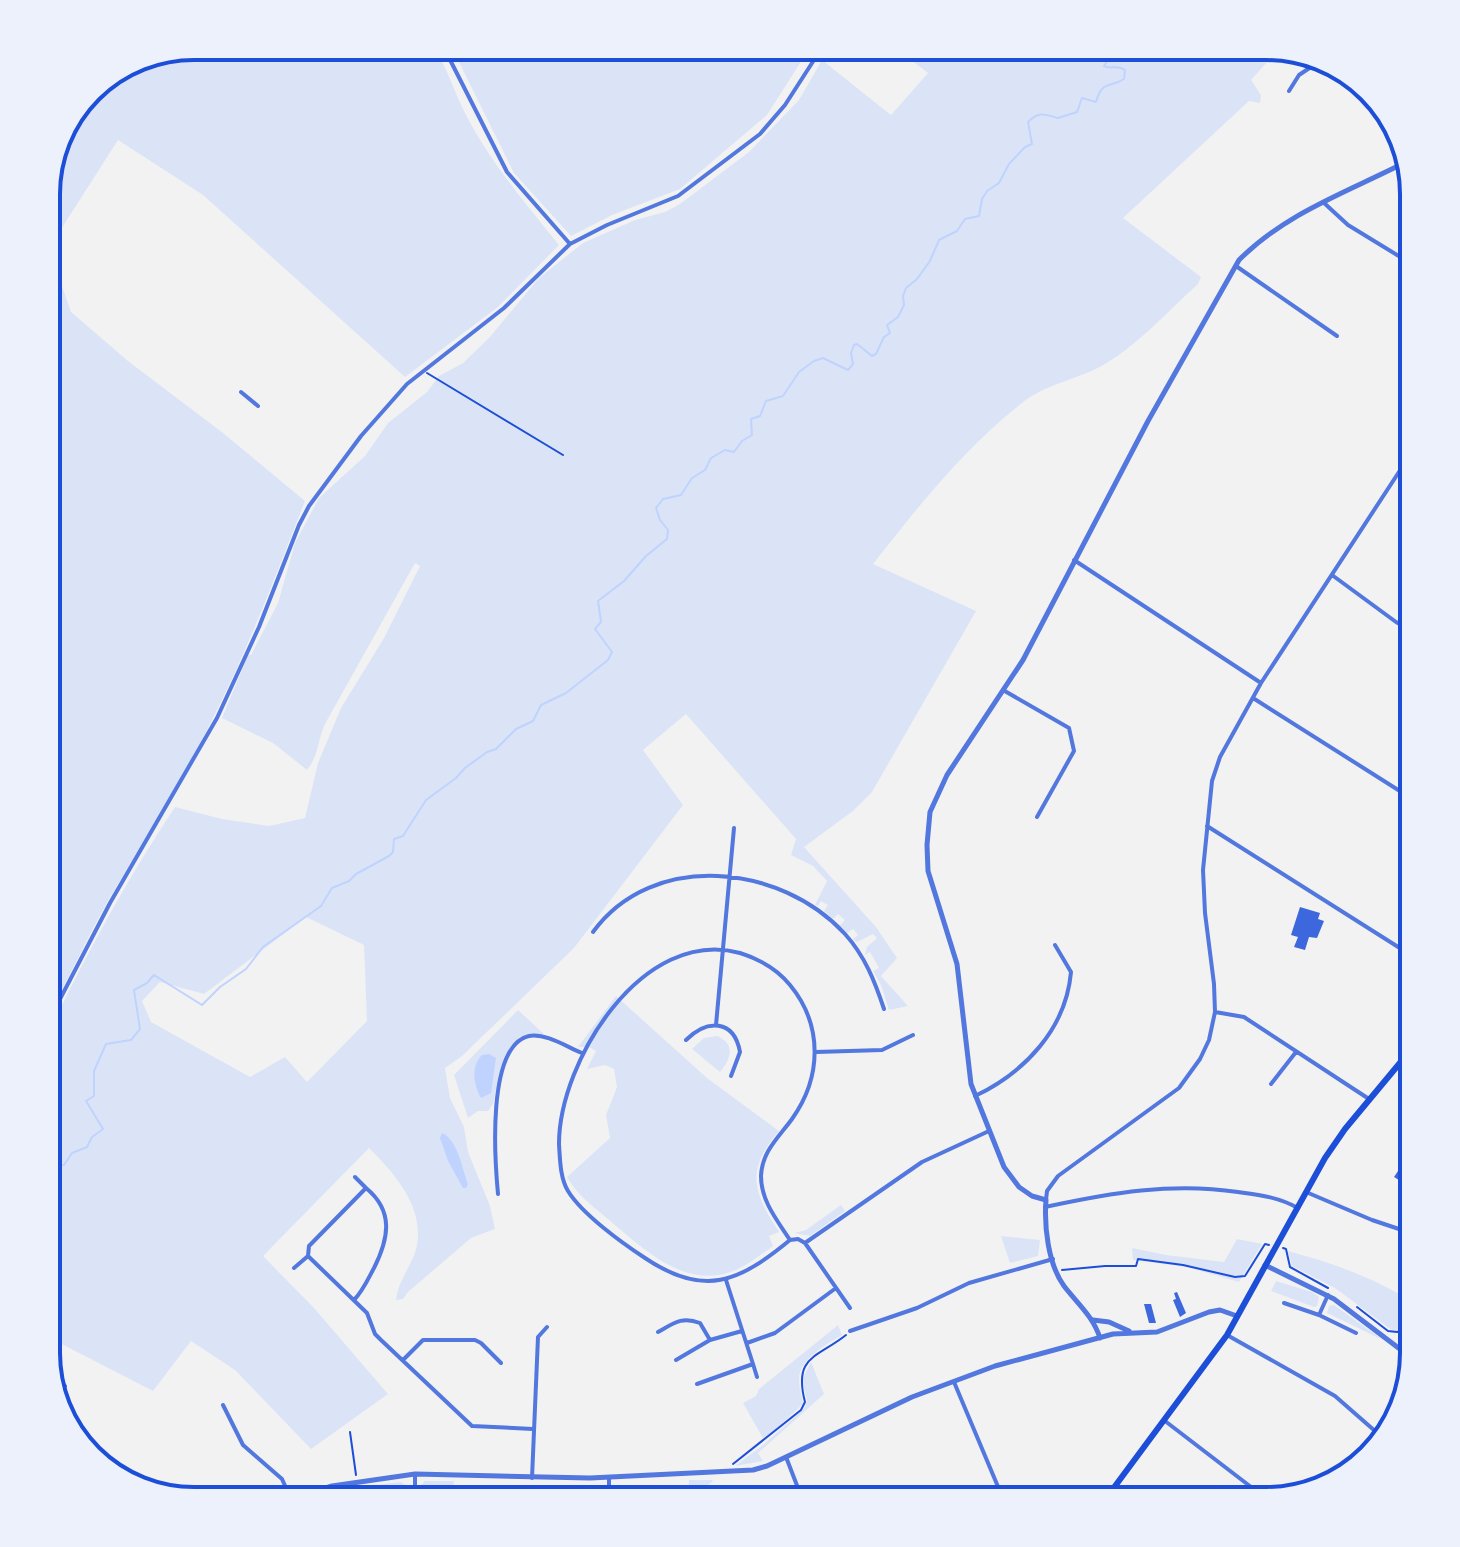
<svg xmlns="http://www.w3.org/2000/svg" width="1460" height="1547" viewBox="0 0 1460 1547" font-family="Literata,serif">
  <rect width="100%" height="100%" fill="#f2f2f2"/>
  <!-- green -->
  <path fill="#dbe4f7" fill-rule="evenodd" d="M194,46H433C447,67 454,91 465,113C490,162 525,203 559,245L498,307L405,377L203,195L118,140L49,248L71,312L128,361L223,433L305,501C276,575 248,649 212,720C181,782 144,840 109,899C87,938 69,979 46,1018V184L61,128L96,83Z
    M451,46H811L767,115L680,189L612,215L571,236L514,173Z
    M911,46L1280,48L1251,80L1261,95L1260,103L1249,101L1123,218L1201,277L1198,284C1168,311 1139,344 1105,364C1080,379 1045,384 1022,403C964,448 918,507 873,564L976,611L872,792L853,811L804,847L876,927L897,958L881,976L908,1006L889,1010L881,985L873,971L879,968L870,952L865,955L867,947L877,938L873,934L857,942L853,939L858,935L853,929L847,933L840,925L845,920L838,914L833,919L824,911L828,905L821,901L818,906L815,905L827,881L813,866L791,855L796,839L686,714L643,750L683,805L574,948L462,1056L445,1068L450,1098L464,1127L468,1152L490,1206L495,1229L471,1238L408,1292L403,1299L396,1300C398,1283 409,1268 415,1253C428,1211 396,1175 369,1148L263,1256L314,1308L388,1394L311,1449L235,1370L191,1341L153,1391L46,1336V1038C84,958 126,881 175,807L222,819L269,826L305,818L318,763L341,708L384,638L420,566L415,563L325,724C317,742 319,755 307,770L273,743L222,718L248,655H251L278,603L295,543L319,498L365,456L388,423L427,392L439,376L463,363L489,338L539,278L583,243L635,220L665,212L680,204L749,152L799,100L822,60L891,115L928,73L902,53ZM306,917L364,945L367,1021L307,1082L285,1057L250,1077L151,1022L142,1001L160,982L204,994Z
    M616,996L707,1078L779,1131C746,1169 752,1191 779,1232L769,1236L773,1246C762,1254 749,1264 736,1270C689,1290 649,1254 615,1225C598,1210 578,1197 567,1177L610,1138L606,1115L617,1087L614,1069L605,1065L587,1069L596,1051L589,1047H578Z
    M518,1010L544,1034C503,1033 500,1071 493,1104L488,1111H478L468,1118L454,1075Z
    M717,1036C736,1044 731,1059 720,1072L692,1049L704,1038Z
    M841,1205L845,1211L810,1236L794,1233L806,1230Z
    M1001,1236L1040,1240L1038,1256L1010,1263Z
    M1237,1239L1262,1244L1239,1282L1187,1267L1133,1260L1132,1248L1166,1255L1224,1262Z
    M1288,1251C1333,1263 1375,1278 1414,1303V1324L1393,1331L1335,1288L1292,1266Z
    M1276,1281L1312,1292L1319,1297L1317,1306L1314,1307L1271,1291Z
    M1334,1305L1383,1340L1327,1313L1329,1306Z
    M838,1325L842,1335C827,1344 799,1359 799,1379C799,1388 802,1396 803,1404L764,1440L743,1403L756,1396L759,1389Z
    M811,1362L824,1394L758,1453L763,1461L735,1466L763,1445L804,1409L807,1401L802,1380Z
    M689,1480H712L713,1481L689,1501H688Z
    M425,1481H454L451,1501H420L419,1487Z
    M401,1482L412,1490V1501H373L359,1487Z"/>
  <!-- water -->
  <path fill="#bfd3fe" d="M489,1054L496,1058L491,1093L481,1098C474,1085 470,1067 482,1055Z
    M442,1133C458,1140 462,1169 468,1184L466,1188H463L448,1161L440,1138Z"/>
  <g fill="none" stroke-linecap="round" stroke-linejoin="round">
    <!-- stream -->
    <path stroke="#bfd3fe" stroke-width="2" d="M46,1173L52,1166L64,1165L72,1153L87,1147L92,1137L103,1129L86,1101L94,1096V1071L106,1044L131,1040L140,1029L134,990L147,983L154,975L202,1005L220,987L246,969L263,947L321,906L332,888L349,881L356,874L389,856L393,852L394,839L403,836L426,800L456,778L465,768L487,752L496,749L516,729L533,721L541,705L566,693L608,660L612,652L595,629L601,622L598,601L624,581L646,556L667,539L668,530L660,520L656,508L663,499L681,495L692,478L705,470L711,458L725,450L734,452L742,441L752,435L751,419L760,416L766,401L783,396L799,372L814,361L823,358L848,370L853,364L851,353L854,345L857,344L872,356L876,354L884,337L890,333L887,325L898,317L904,305L903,296L906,288L917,279L930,261L939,240L957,231L965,219L979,216L982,199L987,191L999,183L1009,164L1025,147L1032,144L1028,122C1040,110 1046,115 1058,118L1077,112L1082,98L1096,102C1102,80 1110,88 1124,79L1125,70C1117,64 1111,70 1104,66L1109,58L1095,46"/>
  </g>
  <!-- building -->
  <path fill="#3d67dc" d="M1300,907L1320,913L1318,919L1324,921L1317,938L1309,937L1305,950L1294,947L1298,937L1291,935Z
    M1414,1147V1174L1407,1185L1394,1177Z
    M1177,1292L1186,1313L1180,1317L1173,1300L1176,1299L1174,1293Z
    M1144,1304H1151L1156,1323H1149Z"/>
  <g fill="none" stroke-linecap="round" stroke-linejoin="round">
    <!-- path -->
    <path stroke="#1d4ed8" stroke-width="2" d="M427,373L563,455
      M1283,1248L1286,1249L1290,1267L1328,1288
      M1062,1270L1105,1266H1136L1138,1259L1183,1265L1235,1277L1245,1276L1265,1244L1269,1245
      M1357,1307L1388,1331L1397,1332L1414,1326
      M350,1432L356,1475
      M733,1464L801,1410L805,1402C793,1356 817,1358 846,1335"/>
    <!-- minor -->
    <path stroke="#5277de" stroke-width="4" d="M443,46L507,172L570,244
      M1289,91L1299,75L1323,59
      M1323,202L1348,225L1402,258L1414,248
      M1236,266L1337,336
      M241,392L258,406
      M1074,560L1261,683
      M1332,575L1396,622L1414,632
      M1003,690L1069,728L1074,751L1037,817
      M1253,698L1414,800
      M1207,826L1414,957
      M593,932C653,850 781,864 845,934C865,956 875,982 884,1009
      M1215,1012L1244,1017L1369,1099
      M716,1025L734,828
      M46,1026L110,903L217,718L259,627L299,525L309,506L361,436L407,384L504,308L570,244L607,225L678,196L760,134L785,105L823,46
      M686,1040C707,1019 734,1019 740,1052L731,1076
      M816,1052L882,1050L913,1035
      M1401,1061L1414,1069
      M1271,1084L1296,1052
      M975,1096C1025,1072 1066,1029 1071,972L1055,945
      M355,1177L366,1188
      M1306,1192L1372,1220L1414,1234
      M498,1194C495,1162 486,1046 529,1036C546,1033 567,1047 582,1053
      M1046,1200L1047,1191L1058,1176L1179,1088L1200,1059L1209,1040L1215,1012L1214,984L1205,913L1203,870L1212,781L1220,757L1261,683L1414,449
      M1045,1207C1110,1193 1172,1182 1238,1192C1260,1195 1278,1197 1298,1208
      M790,1240C777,1220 761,1201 761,1176C762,1151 779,1137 792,1119C822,1077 823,1025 790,985C778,970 759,959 740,953C643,926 559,1061 559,1144C560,1159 560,1178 568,1191C582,1214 622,1243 645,1258C704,1298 739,1282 790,1240L798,1239L805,1243
      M805,1243L922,1162L989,1131
      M805,1243L850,1308
      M308,1256L309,1246L366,1188C394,1211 389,1238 374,1268C368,1279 363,1291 354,1300
      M294,1268L308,1256L367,1313L375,1334L381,1340L472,1426L533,1429
      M1284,1303L1319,1315L1356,1333
      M1319,1315L1328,1295
      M850,1331L917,1308L969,1283L1053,1259
      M658,1332C674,1323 682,1316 700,1323L710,1340
      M1227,1335L1335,1396L1383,1438
      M747,1343L775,1333L836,1288
      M403,1360L423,1340H475L481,1343L501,1363
      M676,1360L710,1340L742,1331
      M753,1364L757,1377
      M54,1377L65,1386
      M954,1382L1004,1501
      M697,1384L753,1364L726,1280
      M223,1405L243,1445L282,1479L291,1499
      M1165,1421L1268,1500
      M786,1457L803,1501
      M415,1474V1501
      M532,1478L538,1337L547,1327
      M609,1501V1477"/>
    <!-- tertiary -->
    <path stroke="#5277de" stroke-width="5" d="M1265,1265L1334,1299L1413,1359
      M1093,1320L1109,1322L1129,1331
      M1100,1338C1093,1316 1077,1303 1064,1286C1048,1264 1044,1226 1046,1200L1032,1196L1019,1187L1004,1167L971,1084L957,964L928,871L927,845L930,812L947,775L1023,660L1148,421L1239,260C1286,213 1345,193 1404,163
      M285,1501L332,1486L415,1474L590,1478L753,1470L767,1466L912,1397L995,1366L1113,1334L1157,1332L1209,1312L1220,1310L1237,1316"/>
    <!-- secondary -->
    <path stroke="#1d4ed8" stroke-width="6" d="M1104,1501L1227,1335L1325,1158L1345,1129L1414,1046"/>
  </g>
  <!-- crop -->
  <path d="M0 0H1460V1547H0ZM194 60H1266A134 134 0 0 1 1400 194V1353A134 134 0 0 1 1266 1487H194A134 134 0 0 1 60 1353V194A134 134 0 0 1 194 60Z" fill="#edf1fc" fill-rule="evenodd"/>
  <path fill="none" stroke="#1d4ed8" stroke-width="4" d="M194 60H1266A134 134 0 0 1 1400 194V1353A134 134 0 0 1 1266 1487H194A134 134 0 0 1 60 1353V194A134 134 0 0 1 194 60Z"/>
</svg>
